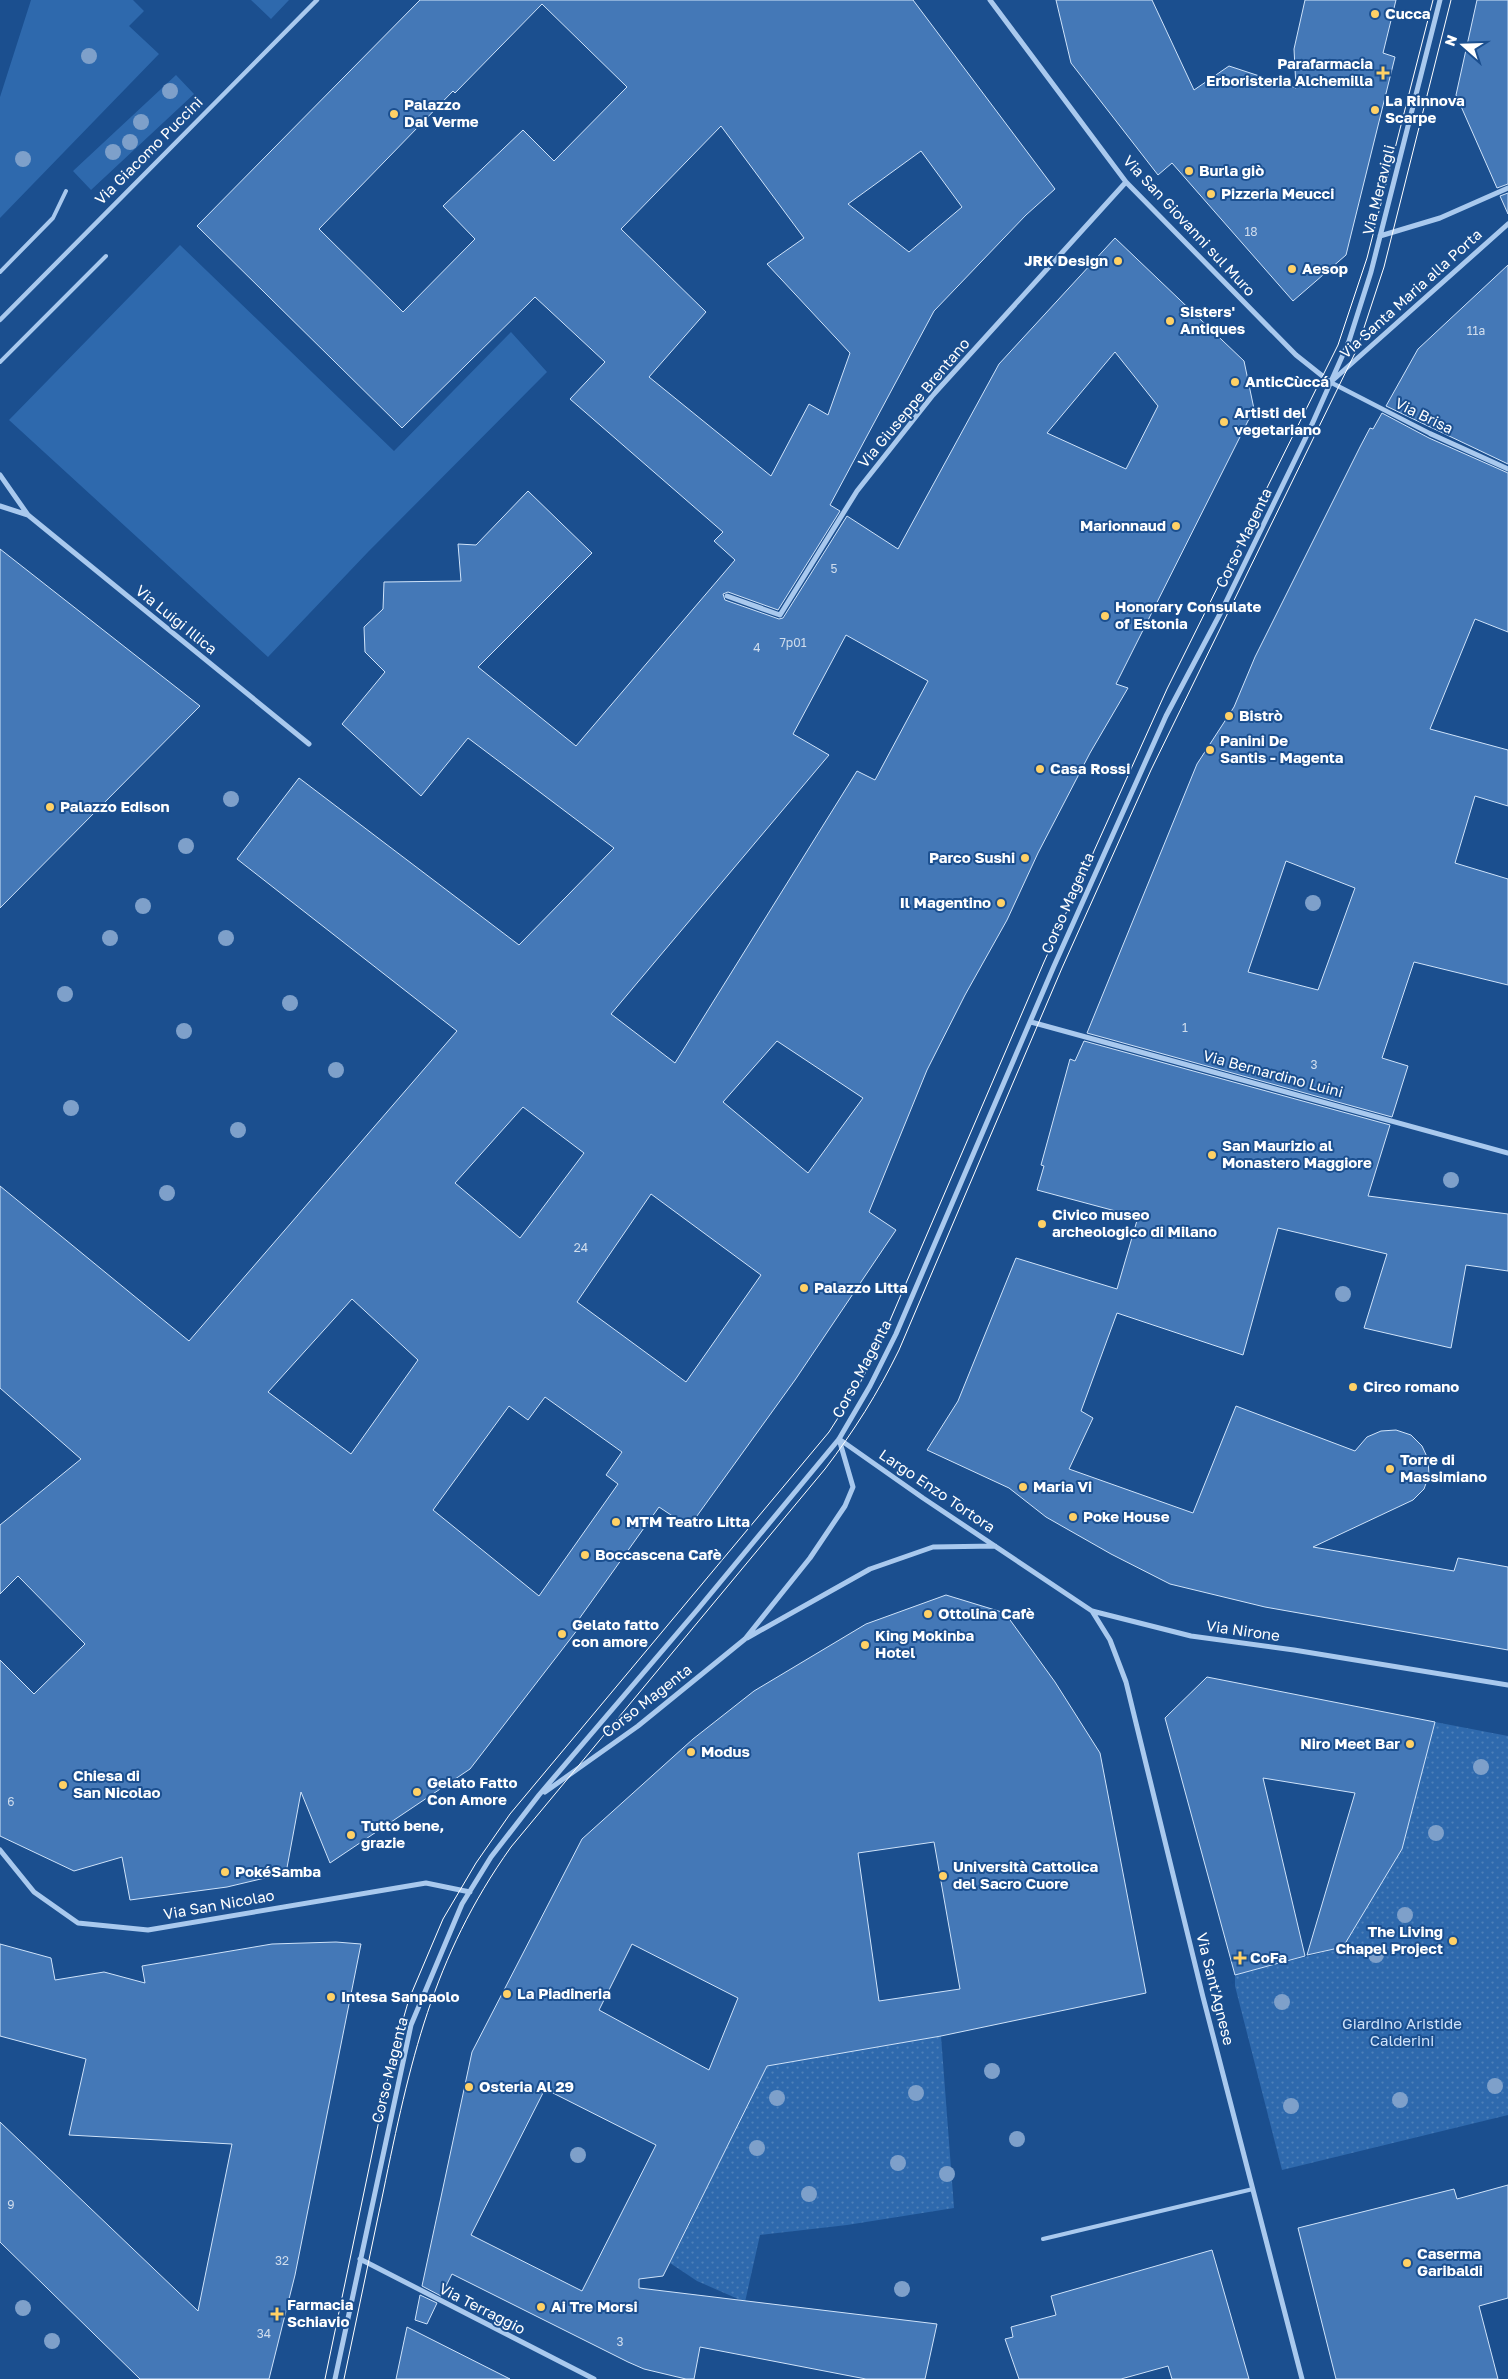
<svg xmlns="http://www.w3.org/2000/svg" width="1508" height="2379" viewBox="0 0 1508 2379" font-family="'Golos Text',sans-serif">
  <defs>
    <pattern id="park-dots" width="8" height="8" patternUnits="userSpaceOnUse" patternTransform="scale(1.25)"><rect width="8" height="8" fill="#2e69ad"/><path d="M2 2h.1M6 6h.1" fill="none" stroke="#4d80b9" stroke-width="1.8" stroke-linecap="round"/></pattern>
  </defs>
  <rect width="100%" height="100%" fill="#1b4f8f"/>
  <!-- green -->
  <path fill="#2e69ad" d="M31,0H133L144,11L129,26L159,54L0,218V97Z
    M251,0H289L271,19Z
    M176,75L194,94L91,190L73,171Z
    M180,245L394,451L511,332L547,372L368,552L268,657L9,420Z"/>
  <!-- park -->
  <path fill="url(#park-dots)" d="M1435,1722L1508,1736V2115L1282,2170L1235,1986V1975L1343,1947L1402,1849Z
    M941,2036L954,2208L847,2225L760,2235L745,2302L697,2281L670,2263L767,2066Z"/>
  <!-- building -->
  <path fill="#4478b7" stroke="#cfe3fa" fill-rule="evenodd" d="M420,0H913L1055,189L1026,215L934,311L830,505L840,511L778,610L728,592L723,594L725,600L779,619L783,618L847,516L898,549L999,364L1115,238L1244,361L1254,409L1116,684L1128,688L1090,753L1038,853L1007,920L965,995L927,1070L869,1212L896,1230L795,1380L689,1527L659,1507L574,1626L578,1629L470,1769L330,1863L301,1792L286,1873L227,1887L130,1900L122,1857L74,1871L0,1836V1660L34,1694L85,1644L18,1576L0,1594V1525L81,1459L0,1388V1186L189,1341L457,1031L237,859L299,778L519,945L614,848L468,738L421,796L342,724L385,672L365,652L364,627L383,609L384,582L461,581L458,544L476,545L528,491L592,553L478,667L576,746L735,560L714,541L723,532L570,399L605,362L535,297L402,428L197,226ZM542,4L627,87L554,161L523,130L443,206L475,239L403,312L319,229L453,91L455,93ZM721,126L804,238L767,264L850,353L828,415L809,404L771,476L649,377L706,312L621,229ZM921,151L962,207L909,252L848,204ZM1115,352L1158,406L1126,469L1047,433ZM846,635L928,681L875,780L857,771L675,1063L611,1014L829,755L793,734ZM777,1041L863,1098L808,1173L723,1102ZM523,1107L584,1153L520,1238L455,1183ZM651,1194L761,1275L686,1382L577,1302ZM352,1299L418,1360L351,1454L268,1392ZM545,1397L622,1452L606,1475L618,1484L539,1596L433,1510L509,1406L528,1420Z
    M1056,0H1152L1194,90L1229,66L1296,88L1294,49L1305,0H1396L1383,53L1395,57L1346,255L1293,301L1172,163L1158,175L1071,63Z
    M1477,0H1508V184L1497,188L1456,95Z
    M1508,193V214L1500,196Z
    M1508,265V464L1386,406L1418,349Z
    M1382,413L1429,438L1508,473V632L1475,619L1430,729L1508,750V806L1475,796L1455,863L1508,879V985L1414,962L1382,1058L1408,1066L1392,1117L1087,1033L1197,764L1234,707L1255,657L1360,447L1370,428L1373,429ZM1286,861L1355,888L1318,990L1248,972Z
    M0,549L200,706L0,908Z
    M1084,1041L1390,1125L1368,1196L1508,1214V1271L1466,1265L1451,1348L1364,1328L1387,1254L1278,1228L1243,1355L1117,1313L1081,1411L1093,1418L1069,1469L1193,1513L1236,1406L1355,1451L1367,1437L1381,1431L1396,1430L1411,1435L1422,1446L1428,1459L1429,1475L1424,1489L1413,1500L1313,1547L1454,1571L1458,1558L1508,1567V1650L1265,1607L1170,1584L1111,1554L1046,1517L1009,1488L927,1450L958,1401L1016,1258L1117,1289L1138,1217L1037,1190L1044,1166L1041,1165L1070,1059L1075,1061Z
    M946,1595L1005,1613L1055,1682L1100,1753L1146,1993L941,2036L767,2066L663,2276L639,2279V2288L937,2324L925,2379H866L700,2347L694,2379H686L644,2369L628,2362L452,2274L441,2296L422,2286L472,2052L582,1839L693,1739L754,1691L866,1624ZM934,1842L960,1989L879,2001L858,1853ZM632,1944L738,1998L709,2070L599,2010ZM545,2089L656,2145L582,2291L471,2235Z
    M1207,1677L1435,1722L1402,1849L1343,1947L1307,1955L1355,1793L1263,1778L1305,1956L1235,1975L1165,1718Z
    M336,1942L361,1944L295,2275L269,2379H140L0,2242V2122L198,2311L232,2144L69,2135L86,2059L0,2036V1944L51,1958L55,1980L104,1972L145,1983L142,1966L272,1944Z
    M1508,2185V2298L1479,2306L1498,2379H1336L1298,2228L1454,2189L1457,2199Z
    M1212,2250L1249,2379H1172L1168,2366L1121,2379H1019L1005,2339L1013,2337L1011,2327L1056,2315L1051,2296Z
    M420,2295L437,2303L427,2324L415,2320Z
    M407,2327L510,2379H396Z"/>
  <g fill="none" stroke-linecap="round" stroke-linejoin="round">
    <!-- service -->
    <path stroke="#a9c9ee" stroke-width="4" d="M0,272L53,218L66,191
      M0,362L106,256
      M1043,2239L1253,2189"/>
    <!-- pedestrian -->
    <path stroke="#a9c9ee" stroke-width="4.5" d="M0,320L317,0
      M1330,382L1431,434"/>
    <!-- minor -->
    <path stroke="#a9c9ee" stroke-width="5" d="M990,0L1126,182L1296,355L1330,382
      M1380,236L1440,218L1508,188
      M1333,380L1508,224
      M1431,434L1508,469
      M0,475L28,515L309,744
      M0,506L28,515
      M727,596L780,615L857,491L933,395L1126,182
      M1031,1022L1508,1153
      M839,1439L923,1498L1092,1611L1191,1636L1294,1650L1508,1685
      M1092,1611L1110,1640L1126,1682L1203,1997L1302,2379
      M747,1638L870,1569L933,1547L995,1546
      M545,1792L638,1726L745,1639L810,1558L845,1506L853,1487L839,1439
      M0,1850L34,1892L78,1923L148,1930L426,1883L470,1892
      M360,2259L594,2379
      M335,2379L411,2025L462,1904L491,1857L539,1795L698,1609L839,1439L870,1386L896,1334L1054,966L1166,716L1221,612L1309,431L1349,341L1371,272L1440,0"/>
    <!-- tram -->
    <path stroke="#fff" stroke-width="1" d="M325,2379L392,2058L409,1999L443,1919L476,1863L510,1814L829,1432L859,1385L879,1346L1044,962L1167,689L1338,345L1367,258L1433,0
      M344,2379C357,2317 370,2255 383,2193C410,2062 432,1958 511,1847L825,1469C854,1431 878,1393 899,1350L1062,968L1151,770L1357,349L1384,267L1451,0"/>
  </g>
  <!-- trees -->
  <g fill="#7ea0ca">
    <circle cx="89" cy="56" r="8"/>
    <circle cx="170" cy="91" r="8"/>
    <circle cx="141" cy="122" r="8"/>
    <circle cx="130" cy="142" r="8"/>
    <circle cx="113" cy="152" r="8"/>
    <circle cx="23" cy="159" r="8"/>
    <circle cx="231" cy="799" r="8"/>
    <circle cx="186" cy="846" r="8"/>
    <circle cx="1313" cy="903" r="8"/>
    <circle cx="143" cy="906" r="8"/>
    <circle cx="110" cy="938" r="8"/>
    <circle cx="226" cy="938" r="8"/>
    <circle cx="65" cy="994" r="8"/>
    <circle cx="290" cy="1003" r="8"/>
    <circle cx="184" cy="1031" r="8"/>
    <circle cx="336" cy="1070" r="8"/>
    <circle cx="71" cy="1108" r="8"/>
    <circle cx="238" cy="1130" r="8"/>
    <circle cx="1451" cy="1180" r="8"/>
    <circle cx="167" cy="1193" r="8"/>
    <circle cx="1343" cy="1294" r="8"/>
    <circle cx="1481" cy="1767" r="8"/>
    <circle cx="1436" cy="1833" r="8"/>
    <circle cx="1405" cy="1915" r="8"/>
    <circle cx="1376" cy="1955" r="8"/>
    <circle cx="1282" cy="2002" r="8"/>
    <circle cx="992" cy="2071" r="8"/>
    <circle cx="1495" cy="2086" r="8"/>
    <circle cx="916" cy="2093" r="8"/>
    <circle cx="777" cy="2098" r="8"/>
    <circle cx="1400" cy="2100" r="8"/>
    <circle cx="1291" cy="2106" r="8"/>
    <circle cx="1017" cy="2139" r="8"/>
    <circle cx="757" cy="2148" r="8"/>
    <circle cx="578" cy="2155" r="8"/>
    <circle cx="898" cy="2163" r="8"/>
    <circle cx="947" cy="2174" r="8"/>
    <circle cx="809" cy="2194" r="8"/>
    <circle cx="902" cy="2289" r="8"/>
    <circle cx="23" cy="2308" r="8"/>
    <circle cx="52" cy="2341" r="8"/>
  </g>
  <!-- markers -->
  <g fill="#ffd166" stroke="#1b4f8f" stroke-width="2">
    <circle cx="1375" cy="14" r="5"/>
    <path d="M1380.5 65.5h5v5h5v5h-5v5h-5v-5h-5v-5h5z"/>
    <circle cx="1375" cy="110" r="5"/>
    <circle cx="394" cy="114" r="5"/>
    <circle cx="1189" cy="171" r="5"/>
    <circle cx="1211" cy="194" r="5"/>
    <circle cx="1118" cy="261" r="5"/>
    <circle cx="1292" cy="269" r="5"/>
    <circle cx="1170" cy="321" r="5"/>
    <circle cx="1235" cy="382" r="5"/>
    <circle cx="1224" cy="422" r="5"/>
    <circle cx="1176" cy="526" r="5"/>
    <circle cx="1105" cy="616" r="5"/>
    <circle cx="1229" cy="716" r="5"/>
    <circle cx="1210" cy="750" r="5"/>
    <circle cx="1040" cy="769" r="5"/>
    <circle cx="50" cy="807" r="5"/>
    <circle cx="1025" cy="858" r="5"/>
    <circle cx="1001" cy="903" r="5"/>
    <circle cx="1212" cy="1155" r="5"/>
    <circle cx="1042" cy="1224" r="5"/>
    <circle cx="804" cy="1288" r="5"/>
    <circle cx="1353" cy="1387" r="5"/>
    <circle cx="1390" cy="1469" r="5"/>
    <circle cx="1023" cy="1487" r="5"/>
    <circle cx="1073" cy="1517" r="5"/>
    <circle cx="616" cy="1522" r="5"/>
    <circle cx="585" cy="1555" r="5"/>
    <circle cx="928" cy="1614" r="5"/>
    <circle cx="562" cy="1634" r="5"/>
    <circle cx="865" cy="1645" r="5"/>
    <circle cx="1410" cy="1744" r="5"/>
    <circle cx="691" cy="1752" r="5"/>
    <circle cx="63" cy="1785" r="5"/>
    <circle cx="417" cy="1792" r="5"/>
    <circle cx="351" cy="1835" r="5"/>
    <circle cx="225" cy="1872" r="5"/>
    <circle cx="943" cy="1876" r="5"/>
    <circle cx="1453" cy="1941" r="5"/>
    <path d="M1237.5 1950.5h5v5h5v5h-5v5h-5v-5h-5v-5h5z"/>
    <circle cx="507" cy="1994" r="5"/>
    <circle cx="331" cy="1997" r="5"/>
    <circle cx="469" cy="2087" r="5"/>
    <circle cx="1407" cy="2263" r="5"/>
    <circle cx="541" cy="2307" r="5"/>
    <path d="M274.5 2306.5h5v5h5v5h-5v5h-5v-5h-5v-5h5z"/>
  </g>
  <g text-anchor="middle" stroke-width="4" stroke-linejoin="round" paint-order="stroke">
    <!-- number labels -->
    <g font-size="12" fill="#d0dded">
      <text x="1251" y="236">18</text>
      <text x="1476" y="335">11a</text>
      <text x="834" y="573">5</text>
      <text x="793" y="647">7p01</text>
      <text x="757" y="652">4</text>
      <text x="1185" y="1032">1</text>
      <text x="1314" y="1069">3</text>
      <text x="581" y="1252">24</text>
      <text x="11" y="1806">6</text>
      <text x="11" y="2209">9</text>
      <text x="282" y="2265">32</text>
      <text x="264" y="2338">34</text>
      <text x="620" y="2346">3</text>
    </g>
    <!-- poi labels -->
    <g font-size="15" font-weight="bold" fill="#fff" stroke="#1b4f8f" text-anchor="start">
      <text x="1385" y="19">Cucca</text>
      <text x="1373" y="69" text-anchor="end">Parafarmacia<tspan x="1373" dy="17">Erboristeria Alchemilla</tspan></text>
      <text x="1385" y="106">La Rinnova<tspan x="1385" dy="17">Scarpe</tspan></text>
      <text x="404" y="110">Palazzo<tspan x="404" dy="17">Dal Verme</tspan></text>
      <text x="1199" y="176">Burla giò</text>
      <text x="1221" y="199">Pizzeria Meucci</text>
      <text x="1108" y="266" text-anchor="end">JRK Design</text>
      <text x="1302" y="274">Aesop</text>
      <text x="1180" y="317">Sisters'<tspan x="1180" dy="17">Antiques</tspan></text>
      <text x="1245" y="387">AnticCùccá</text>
      <text x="1234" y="418">Artisti del<tspan x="1234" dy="17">vegetariano</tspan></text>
      <text x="1166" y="531" text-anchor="end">Marionnaud</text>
      <text x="1115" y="612">Honorary Consulate<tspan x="1115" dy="17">of Estonia</tspan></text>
      <text x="1239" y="721">Bistrò</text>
      <text x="1220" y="746">Panini De<tspan x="1220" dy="17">Santis - Magenta</tspan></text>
      <text x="1050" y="774">Casa Rossi</text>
      <text x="60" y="812">Palazzo Edison</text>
      <text x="1015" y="863" text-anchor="end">Parco Sushi</text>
      <text x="991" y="908" text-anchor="end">Il Magentino</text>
      <text x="1222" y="1151">San Maurizio al<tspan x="1222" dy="17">Monastero Maggiore</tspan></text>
      <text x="1052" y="1220">Civico museo<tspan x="1052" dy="17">archeologico di Milano</tspan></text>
      <text x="814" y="1293">Palazzo Litta</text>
      <text x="1363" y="1392">Circo romano</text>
      <text x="1400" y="1465">Torre di<tspan x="1400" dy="17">Massimiano</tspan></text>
      <text x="1033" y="1492">Maria Vi</text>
      <text x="1083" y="1522">Poke House</text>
      <text x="626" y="1527">MTM Teatro Litta</text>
      <text x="595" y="1560">Boccascena Cafè</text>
      <text x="938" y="1619">Ottolina Cafè</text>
      <text x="572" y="1630">Gelato fatto<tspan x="572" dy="17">con amore</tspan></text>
      <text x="875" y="1641">King Mokinba<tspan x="875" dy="17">Hotel</tspan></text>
      <text x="1400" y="1749" text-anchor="end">Niro Meet Bar</text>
      <text x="701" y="1757">Modus</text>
      <text x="73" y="1781">Chiesa di<tspan x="73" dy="17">San Nicolao</tspan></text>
      <text x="427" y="1788">Gelato Fatto<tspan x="427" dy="17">Con Amore</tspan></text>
      <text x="361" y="1831">Tutto bene,<tspan x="361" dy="17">grazie</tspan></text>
      <text x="953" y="1872">Università Cattolica<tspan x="953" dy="17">del Sacro Cuore</tspan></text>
      <text x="235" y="1877">PokéSamba</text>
      <text x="1443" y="1937" text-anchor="end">The Living<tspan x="1443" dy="17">Chapel Project</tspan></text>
      <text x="1250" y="1963">CoFa</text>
      <text x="517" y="1999">La Piadineria</text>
      <text x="341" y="2002">Intesa Sanpaolo</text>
      <text x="479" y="2092">Osteria Al 29</text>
      <text x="1417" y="2259">Caserma<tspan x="1417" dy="17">Garibaldi</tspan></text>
      <text x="287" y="2310">Farmacia<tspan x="287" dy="17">Schiavio</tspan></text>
      <text x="551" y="2312">Ai Tre Morsi</text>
    </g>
    <!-- street labels -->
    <g font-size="15" fill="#fff" stroke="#1b4f8f">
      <text transform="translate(149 151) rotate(-45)" y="5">Via Giacomo Puccini</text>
      <text transform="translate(1379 190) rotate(-76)" y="5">Via Meravigli</text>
      <text transform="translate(1189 226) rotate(47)" y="5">Via San Giovanni sul Muro</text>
      <text transform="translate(1411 294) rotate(-42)" y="5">Via Santa Maria alla Porta</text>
      <text transform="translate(914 403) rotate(-50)" y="5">Via Giuseppe Brentano</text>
      <text transform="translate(1424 416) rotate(26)" y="5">Via Brisa</text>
      <text transform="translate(1244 538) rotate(-64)" y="5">Corso Magenta</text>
      <text transform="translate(176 620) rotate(39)" y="5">Via Luigi Illica</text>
      <text transform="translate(1068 903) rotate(-66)" y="5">Corso Magenta</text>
      <text transform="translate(1273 1074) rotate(15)" y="5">Via Bernardino Luini</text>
      <text transform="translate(862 1369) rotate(-62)" y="5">Corso Magenta</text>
      <text transform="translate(937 1491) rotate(34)" y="5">Largo Enzo Tortora</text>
      <text transform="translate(1243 1631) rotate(8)" y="5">Via Nirone</text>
      <text transform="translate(647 1701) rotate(-38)" y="5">Corso Magenta</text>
      <text transform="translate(219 1905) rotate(-10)" y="5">Via San Nicolao</text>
      <text transform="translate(1215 1989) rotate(76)" y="5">Via Sant'Agnese</text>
      <text transform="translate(390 2070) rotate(-76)" y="5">Corso Magenta</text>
      <text transform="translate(482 2309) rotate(27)" y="5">Via Terraggio</text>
    </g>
    <!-- park labels -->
    <g font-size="15" fill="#cfe3fa" stroke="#1b4f8f">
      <text x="1402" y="2029">Giardino Aristide<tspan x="1402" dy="17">Calderini</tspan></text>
    </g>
  </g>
  <!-- north arrow -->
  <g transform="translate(1463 45) rotate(290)" stroke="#1b4f8f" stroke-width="4" paint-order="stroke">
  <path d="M0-4L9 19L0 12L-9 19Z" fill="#ffffff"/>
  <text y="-8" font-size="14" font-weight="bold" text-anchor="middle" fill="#ffffff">N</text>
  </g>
</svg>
